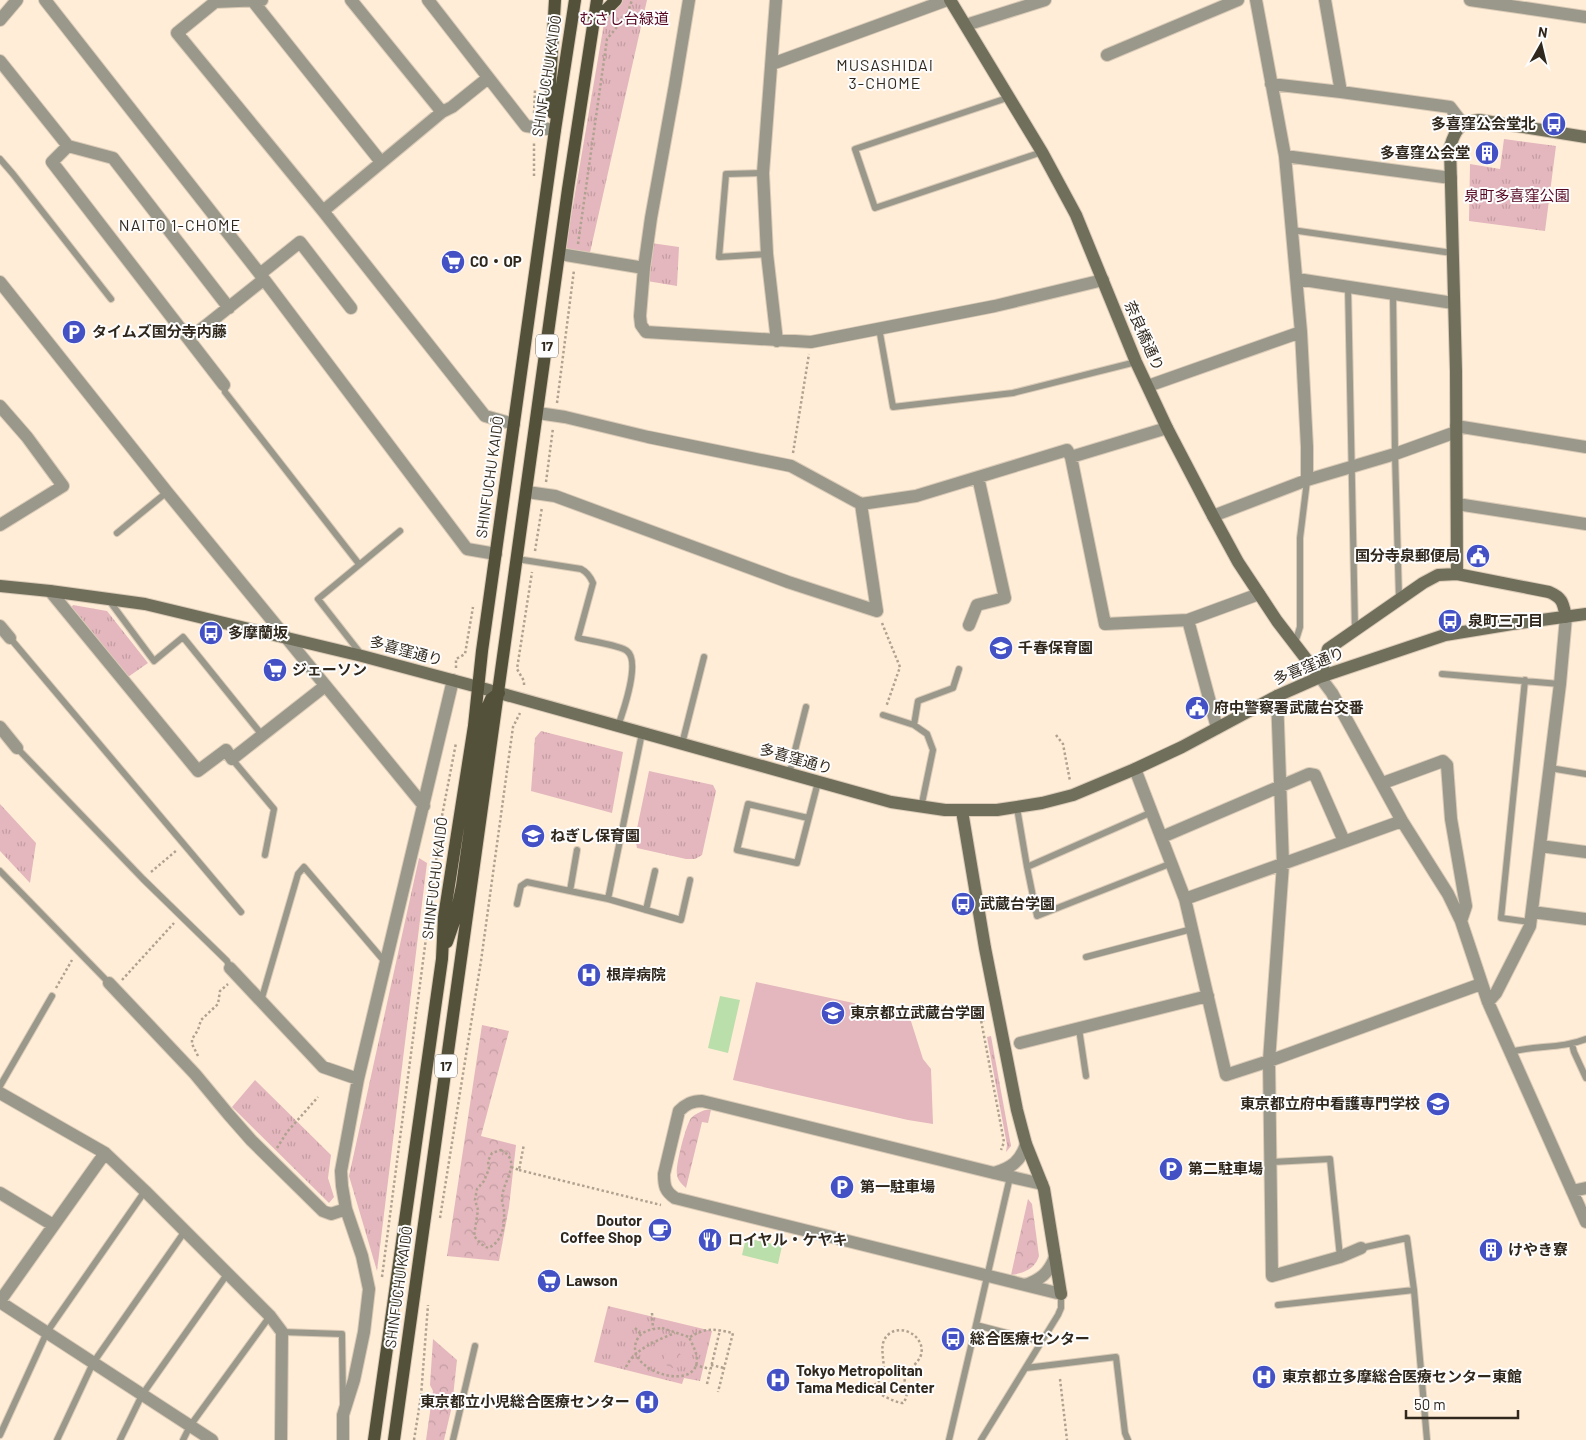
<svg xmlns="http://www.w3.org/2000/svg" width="1586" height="1440" viewBox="0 0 1586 1440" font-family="Barlow,'Noto Sans JP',sans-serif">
  <defs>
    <pattern id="grass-tufts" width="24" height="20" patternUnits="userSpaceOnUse" patternTransform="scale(1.25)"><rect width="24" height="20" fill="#e3b7bd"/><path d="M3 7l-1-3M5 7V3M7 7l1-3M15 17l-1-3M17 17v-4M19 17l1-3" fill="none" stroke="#c39da2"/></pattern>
    <pattern id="forest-crowns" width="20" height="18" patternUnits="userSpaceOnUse" patternTransform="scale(1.25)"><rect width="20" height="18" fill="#e3b7bd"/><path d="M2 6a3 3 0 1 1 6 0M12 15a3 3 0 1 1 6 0" fill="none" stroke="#c39da2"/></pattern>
  </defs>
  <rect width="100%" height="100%" fill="#ffedd7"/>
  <!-- grass -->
  <path fill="url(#grass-tufts)" d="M608,0H647L589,257L565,252Z
    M1504,139L1556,146L1545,231L1469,221L1470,164L1500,169Z
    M651,243L679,247L677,286L647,281Z
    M73,605L107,611L148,663L128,677L71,608Z
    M541,731L623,752L612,813L531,791L535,738Z
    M649,771L713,785L716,791L702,855L695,859H686L637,848L635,838Z
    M0,804L36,843L30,883L0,851Z
    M419,858L427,863L377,1271L349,1176Z
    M991,1036L1011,1146L1006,1152L1007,1145L987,1037Z
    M255,1080L331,1155L328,1178L334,1197L329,1203L232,1107Z
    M608,1306L712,1331L700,1381L684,1378L682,1384L594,1362Z"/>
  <!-- forest -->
  <path fill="url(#forest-crowns)" d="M482,1025L509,1031L481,1136L516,1145L509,1207L499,1261L447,1256Z
    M705,1110H711L708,1123L702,1122L686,1188C682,1184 678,1181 677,1175C675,1166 686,1125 691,1118C695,1114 700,1112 705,1110Z
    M1028,1199L1032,1204L1039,1256C1035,1269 1024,1273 1011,1275Z
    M433,1339L457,1360L452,1406L444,1440H426L433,1391L430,1385Z
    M664 1359a9 9 0 1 1 18 0a9 9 0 1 1-18 0Z"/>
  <!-- pitch -->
  <path fill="#e3b7bd" d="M756,982L909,1015L923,1059L931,1069L933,1124L908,1120L733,1080Z"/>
  <!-- water -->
  <path fill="#badfab" d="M720,996L740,1000L728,1053L708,1048Z
    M746,1238L782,1246L778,1264L742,1255Z"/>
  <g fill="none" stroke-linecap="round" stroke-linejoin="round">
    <!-- lane casing -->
    <g stroke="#dacab6" stroke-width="8">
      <path id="lane" d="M1010,97L855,149L875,208L1042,152
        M0,159L13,174L111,299
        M763,173L726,174L719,257L767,254
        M1292,230L1452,253
        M1348,287L1355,630
        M1393,294L1395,454L1399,599
        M879,328L893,407L1013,393L1136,362
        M224,385L225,392L359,564
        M117,533L167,492
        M517,559L581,569C587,572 590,576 593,583L578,638C589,641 620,645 627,651C641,661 623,712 618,726
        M108,599L154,661L183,637L262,735
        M10,638L241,912
        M1295,643L1300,627V538L1307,481
        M361,654L318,599L400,531
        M1442,674L1560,684
        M1525,680L1501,918L1530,922
        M883,715L914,725
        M642,733L608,899L681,920L690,880
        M682,744L704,657
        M17,748L143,879L227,961L230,968
        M232,759L274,809L265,855
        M1550,768L1586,774
        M789,774L806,707
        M921,808L933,750L927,734L914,725L918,701L953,688L959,669
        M1017,808L1027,867L1152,812
        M808,818L748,804L737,850L797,863L818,782
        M1027,867L1037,916L1172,863
        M0,871L109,983
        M570,891L577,850
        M517,904L521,886L527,882L608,899
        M646,910L655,871
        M1086,957L1192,929
        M261,1001L298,874L304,867L385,962
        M1079,1029L1086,1076
        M1572,1044L1574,1052L1586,1078
        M1510,1052C1535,1045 1562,1049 1586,1039
        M0,1086L52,996
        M1272,1162L1330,1159L1340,1257
        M1361,1248L1407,1238L1414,1290L1427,1440
        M1278,1305L1414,1290
        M976,1325L1010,1177
        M282,1332L342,1334L343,1403
        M1026,1368L1116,1357L1125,1433L1128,1440
        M0,1435L47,1332L145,1191
        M57,1440L93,1363L185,1231
        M120,1440L142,1395L228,1273
        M183,1440L190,1426L270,1316
        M453,1440L475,1346
        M949,1440L976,1325L1042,1342
        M981,1440L1058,1315L1061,1308V1294"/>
    </g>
    <!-- street casing -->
    <g stroke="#dacab6" stroke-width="14">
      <path id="street" d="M45,0L260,274L467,549L496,554
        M252,0L381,162
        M262,0L215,2L177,33L323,211L485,416L514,424
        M351,0L442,112
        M428,0L526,126L555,130
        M689,0L675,85L651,218L644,268L640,316L641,325L646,332L811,342L995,306L1103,280
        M776,0L763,173L767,254L777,341
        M1256,0L1285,156L1290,210L1301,332L1307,447V480
        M1325,0L1341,92
        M1470,0L1586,17
        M0,20L17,0
        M966,25L1045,0
        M1107,55L1238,0
        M0,61L68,146L113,158L229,308
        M772,64L947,0
        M1271,84L1341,92L1450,107L1463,124
        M68,146L52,162L224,385
        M1285,156L1451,178
        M323,211L442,112L452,107L488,78
        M560,254L644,268
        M260,274L300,242L351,308
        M1297,279L1453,303
        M0,282L167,492L424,806
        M189,339L263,280
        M1148,386L1301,332
        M0,406L27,437L63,486L0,525
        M538,413L565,417L648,437L791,466L861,504L916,496L1067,450L1071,457L1167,428
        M1456,426L1586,447
        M1071,457L1105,624L1188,620L1217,728
        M527,492L555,496L788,582L877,611L861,504
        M1457,504L1586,524
        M1213,516L1307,480L1395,454L1456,432
        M50,591L198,771L226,750L232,759L325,686
        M1188,620L1259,594
        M969,625L977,605L1005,598L978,477
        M0,626L10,638
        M1320,677L1332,693L1402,821L1448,894L1461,921L1488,1002L1586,1222
        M1277,696L1283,864L1269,1061L1272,1276L1340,1257L1361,1248
        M0,727L17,748
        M1135,769L1185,899L1226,1075L1269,1061L1481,984
        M1383,783L1443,761L1447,765L1451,819L1466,906L1461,921
        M1162,837L1309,774L1315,775L1344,841
        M1540,846L1586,852
        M1185,899L1402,821
        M1532,912L1586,919
        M230,968L323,1067L358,1079
        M109,983L195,1074L229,1115L251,1140L323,1211L331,1214L346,1209
        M1488,1002L1496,993L1530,926L1560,684L1566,617
        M1020,1043L1208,996
        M0,1093L105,1153L145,1191L270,1316L282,1332L281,1440
        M1026,1144C1021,1161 1011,1168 994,1173L702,1101C692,1101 686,1104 679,1111L664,1174C664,1186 665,1191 675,1198L1061,1294
        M994,1173L1042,1184
        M1572,1191L1586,1188
        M0,1193L53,1225
        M1025,1285C1040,1280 1049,1273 1055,1257
        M0,1301L105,1153
        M0,1302L212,1440
        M343,1440V1415L354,1380L364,1332L369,1289L362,1256L346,1209L342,1186L341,1171L358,1079L453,680"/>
    </g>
    <!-- secondary casing -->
    <g stroke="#dacab6" stroke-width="14">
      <path id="secondary" d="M950,0L1042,152L1076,215L1136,362L1167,428L1213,516L1238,562L1277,621L1320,677
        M1457,574L1456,371L1450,147C1455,130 1460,122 1479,120L1586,137
        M0,586L50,591L145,604L362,656L478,687L891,802L945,810H997L1042,803L1073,795L1135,769L1182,747L1277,696L1320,677L1445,635L1512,624L1586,614
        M1320,677L1328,649L1423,583L1438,575L1457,574L1549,592C1563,598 1563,603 1566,617
        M962,811L985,948L1017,1110L1026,1144L1044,1189L1061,1294"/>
    </g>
    <!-- primary casing -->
    <g stroke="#dacab6" stroke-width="14">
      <path id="primary" d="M594,18L604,12L616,0
        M553,113L550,84L555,0
        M447,942L455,919L462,886L487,708L491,699L499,693
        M374,1440L442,959L444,917L474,726L482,651L555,130L575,0
        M394,1440L568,189L597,0"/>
    </g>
    <!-- path -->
    <path stroke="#b0a290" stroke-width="2.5" stroke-dasharray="2.5 2.5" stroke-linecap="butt" d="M534,113L535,89
      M534,176V141
      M578,244L607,39L627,15L632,0
      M557,403L574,270
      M793,453L809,354
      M546,482L553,428
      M535,551L542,507
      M882,623L900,667L886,707
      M456,668V659L465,654L473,607
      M524,685V681L517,669L532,572
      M1056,735L1063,744L1070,781
      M151,872L177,850
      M430,910L441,821L456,743
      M122,980L174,923
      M56,988L72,960
      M985,1020H981L1004,1142L1001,1150
      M198,1056L192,1044V1039L198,1030L201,1020L218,1004L220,991L228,984
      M277,1148L287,1132L318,1097
      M501,1150C524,1162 501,1182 502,1200C502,1204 504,1207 504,1211C505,1227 502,1242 488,1248L481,1244L474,1236L478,1210L475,1200L477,1189L484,1181L489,1169L488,1161L492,1153Z
      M511,1167L519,1170L524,1144
      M519,1170L661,1205
      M440,1218L481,961L513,727L520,713
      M382,1277L429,915
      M652,1313L653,1329
      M635,1328L641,1334
      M662,1328L689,1337C692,1344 697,1352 697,1360C696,1394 619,1369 638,1338C643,1330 653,1329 662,1328Z
      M690,1337C707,1327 714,1329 733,1333L718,1392
      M695,1365L710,1369
      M711,1365L724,1368
      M626,1367C634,1349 658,1340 675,1333
      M1060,1379L1067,1440
      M707,1384L720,1330
      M855,1391C906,1383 869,1350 889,1334C902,1323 926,1337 921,1355C918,1364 908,1369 905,1377C903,1387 911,1393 903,1403C892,1402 880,1393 868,1389
      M414,1440L421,1396L428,1305"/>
    <!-- lane -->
    <use href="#lane" stroke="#99988b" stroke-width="6"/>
    <!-- street -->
    <use href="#street" stroke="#99988b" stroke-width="12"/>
    <!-- secondary -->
    <use href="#secondary" stroke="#706f5b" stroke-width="12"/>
    <!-- primary -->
    <use href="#primary" stroke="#535139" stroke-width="12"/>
  </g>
  <!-- icons -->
  <defs>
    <g id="bus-disc" transform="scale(1.25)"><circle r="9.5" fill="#4451c5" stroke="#fdfdfd"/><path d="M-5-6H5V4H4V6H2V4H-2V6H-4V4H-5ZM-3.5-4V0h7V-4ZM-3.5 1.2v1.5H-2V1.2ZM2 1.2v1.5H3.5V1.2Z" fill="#fff"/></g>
    <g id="building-disc" transform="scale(1.25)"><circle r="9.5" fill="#4451c5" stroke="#fdfdfd"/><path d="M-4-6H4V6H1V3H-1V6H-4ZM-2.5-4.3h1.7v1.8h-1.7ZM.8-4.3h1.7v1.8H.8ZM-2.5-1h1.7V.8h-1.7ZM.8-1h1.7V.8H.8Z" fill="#fff"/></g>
    <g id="supermarket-disc" transform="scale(1.25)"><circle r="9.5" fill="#4451c5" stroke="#fdfdfd"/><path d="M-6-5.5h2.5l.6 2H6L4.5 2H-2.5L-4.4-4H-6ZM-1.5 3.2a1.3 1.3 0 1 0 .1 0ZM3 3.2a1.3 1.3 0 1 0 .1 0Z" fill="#fff"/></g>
    <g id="parking-disc" transform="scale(1.25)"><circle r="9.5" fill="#4451c5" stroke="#fdfdfd"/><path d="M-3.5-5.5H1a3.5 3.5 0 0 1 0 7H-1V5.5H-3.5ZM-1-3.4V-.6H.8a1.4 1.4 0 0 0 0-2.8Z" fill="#fff"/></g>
    <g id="civic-disc" transform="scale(1.25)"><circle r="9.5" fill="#4451c5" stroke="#fdfdfd"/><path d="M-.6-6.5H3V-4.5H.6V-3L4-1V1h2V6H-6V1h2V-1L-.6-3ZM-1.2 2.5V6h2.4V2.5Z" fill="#fff"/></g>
    <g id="school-disc" transform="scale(1.25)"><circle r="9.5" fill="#4451c5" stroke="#fdfdfd"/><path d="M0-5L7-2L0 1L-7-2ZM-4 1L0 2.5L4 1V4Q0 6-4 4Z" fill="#fff"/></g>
    <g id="hospital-disc" transform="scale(1.25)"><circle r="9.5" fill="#4451c5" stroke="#fdfdfd"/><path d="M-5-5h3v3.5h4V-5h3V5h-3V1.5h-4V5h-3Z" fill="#fff"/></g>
    <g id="university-disc" transform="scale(1.25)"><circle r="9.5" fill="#4451c5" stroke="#fdfdfd"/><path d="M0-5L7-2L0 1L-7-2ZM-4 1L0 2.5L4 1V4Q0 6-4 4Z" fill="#fff"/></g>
    <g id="cafe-disc" transform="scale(1.25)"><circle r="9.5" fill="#4451c5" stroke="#fdfdfd"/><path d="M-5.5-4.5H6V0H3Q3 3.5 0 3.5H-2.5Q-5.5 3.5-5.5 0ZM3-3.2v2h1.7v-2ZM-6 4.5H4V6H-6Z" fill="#fff"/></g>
    <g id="restaurant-disc" transform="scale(1.25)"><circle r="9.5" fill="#4451c5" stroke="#fdfdfd"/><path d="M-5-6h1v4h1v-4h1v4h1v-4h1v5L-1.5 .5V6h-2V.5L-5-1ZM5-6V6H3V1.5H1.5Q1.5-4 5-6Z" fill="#fff"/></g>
  </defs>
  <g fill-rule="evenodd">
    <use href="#bus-disc" x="1554" y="124"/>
    <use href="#building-disc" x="1487" y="153"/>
    <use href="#supermarket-disc" x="453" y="262"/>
    <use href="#parking-disc" x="74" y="332"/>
    <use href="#civic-disc" x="1478" y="556"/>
    <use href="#bus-disc" x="1450" y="621"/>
    <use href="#bus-disc" x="211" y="633"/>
    <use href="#school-disc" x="1001" y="648"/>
    <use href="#supermarket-disc" x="275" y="670"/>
    <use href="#civic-disc" x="1197" y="708"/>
    <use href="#school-disc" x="533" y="836"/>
    <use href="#bus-disc" x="963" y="904"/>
    <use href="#hospital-disc" x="589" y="975"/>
    <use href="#school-disc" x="833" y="1013"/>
    <use href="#university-disc" x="1438" y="1104"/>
    <use href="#parking-disc" x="1171" y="1169"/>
    <use href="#parking-disc" x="842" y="1187"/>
    <use href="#cafe-disc" x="660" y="1230"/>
    <use href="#restaurant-disc" x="710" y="1240"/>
    <use href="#building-disc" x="1491" y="1250"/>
    <use href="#supermarket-disc" x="549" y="1281"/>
    <use href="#bus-disc" x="953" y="1339"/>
    <use href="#hospital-disc" x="1264" y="1377"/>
    <use href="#hospital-disc" x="778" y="1380"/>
    <use href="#hospital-disc" x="647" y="1402"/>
  </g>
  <g text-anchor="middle" stroke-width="4" stroke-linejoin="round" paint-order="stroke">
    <!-- shield labels -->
    <g fill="#fdfdfd" stroke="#6e6860" stroke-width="1">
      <rect x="536" y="334.5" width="22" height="23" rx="4"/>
      <rect x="435" y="1054.5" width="22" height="23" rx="4"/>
    </g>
    <g font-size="14" font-weight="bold" fill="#30281d">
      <text x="547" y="351">17</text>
      <text x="446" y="1071">17</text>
    </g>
    <!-- park labels -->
    <g font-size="15" fill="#560721" stroke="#fdfdfd">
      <text x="624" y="24">むさし台緑道</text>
      <text x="1517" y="201">泉町多喜窪公園</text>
    </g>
    <!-- street labels -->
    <g font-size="15" fill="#30281d" stroke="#fdfdfd">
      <text transform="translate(547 76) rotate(-81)" y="5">SHINFUCHU KAIDŌ</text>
      <text transform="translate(1144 336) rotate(66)" y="5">奈良橋通り</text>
      <text transform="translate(490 477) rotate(-82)" y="5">SHINFUCHU KAIDŌ</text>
      <text transform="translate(406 651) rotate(15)" y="5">多喜窪通り</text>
      <text transform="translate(1309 666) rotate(-22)" y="5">多喜窪通り</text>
      <text transform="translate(796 759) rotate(16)" y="5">多喜窪通り</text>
      <text transform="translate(435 878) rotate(-83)" y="5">SHINFUCHU KAIDŌ</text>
      <text transform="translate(399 1287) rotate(-82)" y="5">SHINFUCHU KAIDŌ</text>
    </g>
    <!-- poi labels -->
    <g font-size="15" font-weight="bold" fill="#30281d" stroke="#fdfdfd" text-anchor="start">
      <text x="1536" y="129" text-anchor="end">多喜窪公会堂北</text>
      <text x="1470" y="158" text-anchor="end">多喜窪公会堂</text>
      <text x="470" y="267">CO・OP</text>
      <text x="92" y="337">タイムズ国分寺内藤</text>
      <text x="1460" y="561" text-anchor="end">国分寺泉郵便局</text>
      <text x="1468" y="626">泉町三丁目</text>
      <text x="228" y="638">多摩蘭坂</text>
      <text x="1018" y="653">千春保育園</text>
      <text x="292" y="675">ジェーソン</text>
      <text x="1214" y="713">府中警察署武蔵台交番</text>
      <text x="550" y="841">ねぎし保育園</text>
      <text x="980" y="909">武蔵台学園</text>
      <text x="606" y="980">根岸病院</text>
      <text x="850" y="1018">東京都立武蔵台学園</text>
      <text x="1420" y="1109" text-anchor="end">東京都立府中看護専門学校</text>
      <text x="1188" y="1174">第二駐車場</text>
      <text x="860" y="1192">第一駐車場</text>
      <text x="642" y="1226" text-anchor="end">Doutor<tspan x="642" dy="17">Coffee Shop</tspan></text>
      <text x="728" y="1245">ロイヤル・ケヤキ</text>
      <text x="1508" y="1255">けやき寮</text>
      <text x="566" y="1286">Lawson</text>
      <text x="970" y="1344">総合医療センター</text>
      <text x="796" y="1376">Tokyo Metropolitan<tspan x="796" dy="17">Tama Medical Center</tspan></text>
      <text x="1282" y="1382">東京都立多摩総合医療センター東館</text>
      <text x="630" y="1407" text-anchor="end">東京都立小児総合医療センター</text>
    </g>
    <!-- neighbourhood labels -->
    <g font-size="16" letter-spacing="1" fill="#30281d" stroke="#fdfdfd">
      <text x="885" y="71">MUSASHIDAI<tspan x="885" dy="18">3-CHOME</tspan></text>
      <text x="180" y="231">NAITO 1-CHOME</text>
    </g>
  </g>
  <!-- north arrow -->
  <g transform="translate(1541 45) rotate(8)" stroke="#fdfdfd" stroke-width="4" paint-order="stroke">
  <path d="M0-4L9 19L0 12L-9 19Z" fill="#30281d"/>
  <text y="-8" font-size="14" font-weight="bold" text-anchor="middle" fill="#30281d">N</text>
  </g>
  <!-- scale -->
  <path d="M1406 1410v8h112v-8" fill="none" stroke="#30281d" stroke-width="2.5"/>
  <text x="1414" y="1410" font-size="15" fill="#30281d" stroke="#fdfdfd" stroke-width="4" paint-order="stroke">50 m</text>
</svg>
